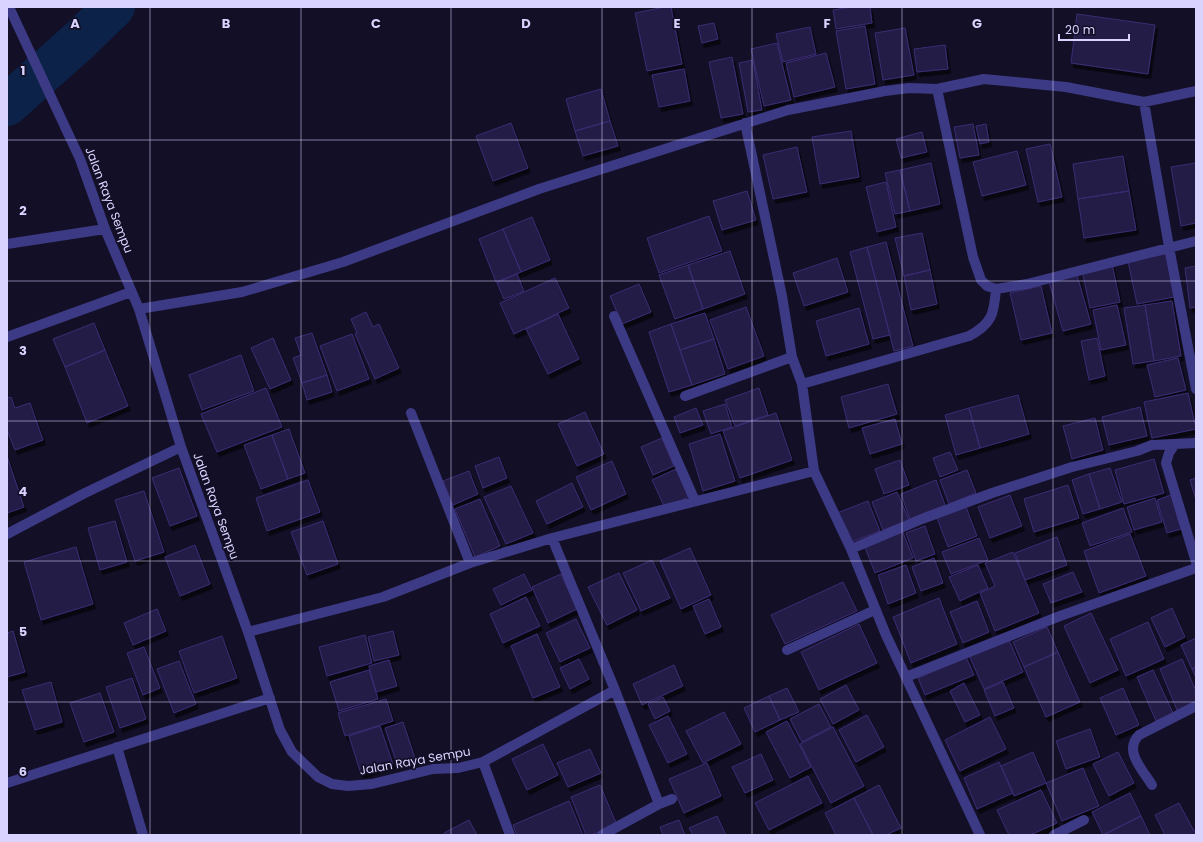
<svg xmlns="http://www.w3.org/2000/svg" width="1203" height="842" viewBox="0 0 1203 842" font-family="Poppins,sans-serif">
  <defs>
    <filter id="shadow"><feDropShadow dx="2.5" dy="4.5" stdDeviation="0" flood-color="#0009"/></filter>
  </defs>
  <rect width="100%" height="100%" fill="#130f26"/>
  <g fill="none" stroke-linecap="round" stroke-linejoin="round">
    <!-- river -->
    <path stroke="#0c2248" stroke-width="42" d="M7,105L80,40L114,7"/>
  </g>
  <!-- building -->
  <path fill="#241b47" stroke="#3b2d73" filter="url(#shadow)" d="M665,7H671L682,64L647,71L635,13Z
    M851,7H870L872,23L836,29L833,10Z
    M1077,14L1155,25L1148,74L1071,63Z
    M714,23L718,39L702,43L698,26Z
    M865,26L875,84L846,89L836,31Z
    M810,27L816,54L783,62L776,34Z
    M905,28L914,75L883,80L875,33Z
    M777,43L791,100L764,106L751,49Z
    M945,45L948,69L917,72L914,49Z
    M826,53L835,87L794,97L786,63Z
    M732,57L743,114L721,118L709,62Z
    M753,60L762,110L748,112L739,63Z
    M684,69L690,101L659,107L652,75Z
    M601,89L610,121L575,131L566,99Z
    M610,121L618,146L583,156L575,131Z
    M511,123L528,168L493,181L476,136Z
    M973,124L979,155L960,158L954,127Z
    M986,124L989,142L980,144L976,126Z
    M851,131L859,177L820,184L812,137Z
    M922,132L927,152L901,158L896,139Z
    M1050,144L1062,197L1038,202L1026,149Z
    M797,147L807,192L773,199L763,155Z
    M1017,151L1026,185L982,196L973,162Z
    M1123,156L1129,191L1078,199L1073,164Z
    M931,163L940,204L910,211L900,170Z
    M1196,163V223L1181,226L1171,167Z
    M900,170L910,211L895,214L885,173Z
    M886,182L896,227L877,232L866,187Z
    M747,191L756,220L722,230L713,201Z
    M1129,191L1136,230L1084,238L1078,199Z
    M709,216L722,251L659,273L647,238Z
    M532,217L550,260L521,272L503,229Z
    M503,229L521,272L496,282L479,239Z
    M922,233L930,270L904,276L895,238Z
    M886,242L913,346L894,351L867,247Z
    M867,247L890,335L873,339L850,252Z
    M730,251L745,294L703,309L688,265Z
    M1166,254L1174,297L1137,304L1128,261Z
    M837,258L848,292L804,306L793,273Z
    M1112,264L1120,302L1090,308L1082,270Z
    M688,265L703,309L675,319L659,275Z
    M1196,266V307L1190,308L1185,268Z
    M930,270L937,304L911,310L904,276Z
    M517,274L524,291L504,299L497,283Z
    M1077,275L1091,324L1063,331L1049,282Z
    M555,278L569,308L514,334L500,303Z
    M639,284L651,312L622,324L610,296Z
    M1041,286L1052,333L1021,340L1010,293Z
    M1172,301L1181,356L1154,361L1145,305Z
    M1117,305L1126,345L1101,350L1093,310Z
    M1145,305L1154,361L1133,364L1124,308Z
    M746,307L764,356L728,369L710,320Z
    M859,308L869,344L826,356L816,321Z
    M366,312L373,327L379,324L399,368L375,379L355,334L357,333L351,319Z
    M705,313L714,339L680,350L671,324Z
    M558,314L579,359L548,374L526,329Z
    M94,323L105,350L65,367L53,339Z
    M671,324L692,385L669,392L649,332Z
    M312,333L327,375L302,383L293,358L301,355L295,338Z
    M352,334L369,379L337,391L320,346Z
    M273,338L291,380L270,389L251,348Z
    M1097,338L1105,376L1089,380L1081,341Z
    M714,339L725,374L692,385L680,350Z
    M105,350L128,406L87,423L65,367Z
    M241,355L254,391L202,410L189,375Z
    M1178,358L1186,390L1155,397L1147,365Z
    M327,375L332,392L307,400L302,383Z
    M888,384L897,414L849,428L841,397Z
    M266,388L282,427L217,452L201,414Z
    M759,388L768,415L735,426L725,400Z
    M1188,393L1196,429L1152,438L1144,402Z
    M1018,395L1029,434L980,448L969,408Z
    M11,397L15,408L30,403L43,440L15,450L7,430V398Z
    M725,404L732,427L711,434L703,411Z
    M1140,407L1147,436L1109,445L1102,417Z
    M696,408L703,425L680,433L674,417Z
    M969,408L980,448L956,455L945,415Z
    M585,412L604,454L577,466L558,424Z
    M776,413L792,460L740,478L723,431Z
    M1095,418L1103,450L1072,459L1063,426Z
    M895,419L902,444L870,454L862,428Z
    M289,429L305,473L288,479L272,435Z
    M720,434L735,481L703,491L689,444Z
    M272,435L288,479L261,489L244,445Z
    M662,438L674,466L653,475L641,447Z
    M950,452L958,470L940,477L933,458Z
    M7,456L24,507L7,513Z
    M499,457L507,478L483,488L475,466Z
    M1154,459L1164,493L1124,504L1115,470Z
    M900,460L909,485L884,494L875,469Z
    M612,461L626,494L591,510L576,477Z
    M179,468L197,516L170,526L152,478Z
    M1110,468L1122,502L1100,509L1089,474Z
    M676,469L689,497L665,508L652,480Z
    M967,470L976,493L949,504L940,480Z
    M469,471L478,494L453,505L443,481Z
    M1089,474L1100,509L1083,514L1072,480Z
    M1196,478V500L1190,480Z
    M308,480L320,512L267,531L256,498Z
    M936,480L945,505L910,519L901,494Z
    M572,483L583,507L547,524L536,501Z
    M1068,485L1079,518L1034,532L1024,499Z
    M511,486L533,533L506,544L484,497Z
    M144,491L164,552L135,561L115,500Z
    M897,492L909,520L883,530L872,502Z
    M1010,495L1022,526L990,538L978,507Z
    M1171,495L1181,529L1167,533L1157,500Z
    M1155,498L1162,522L1134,530L1127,507Z
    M480,499L500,546L475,557L455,509Z
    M868,501L880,531L849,543L837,513Z
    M966,507L977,536L948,547L937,518Z
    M1123,508L1132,532L1090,546L1082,523Z
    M115,521L127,562L100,570L88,528Z
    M323,521L338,564L307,575L291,532Z
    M925,526L935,554L916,561L906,533Z
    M902,530L913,558L875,573L864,545Z
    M1130,534L1146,576L1099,593L1084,551Z
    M1057,537L1067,565L1025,580L1015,553Z
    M979,538L988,560L951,574L942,552Z
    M195,545L210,584L180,596L165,557Z
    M76,547L93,604L41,620L24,562Z
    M690,548L711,595L681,609L660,561Z
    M1013,552L1039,613L995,631L980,593L995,586L985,563Z
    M934,558L943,583L921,591L912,567Z
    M652,560L670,598L641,611L623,573Z
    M906,565L916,593L888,604L878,575Z
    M978,565L988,588L960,601L949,577Z
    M1073,572L1082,592L1051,603L1043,584Z
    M619,573L637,610L607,625L588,587Z
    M524,574L532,590L501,605L493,589Z
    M561,574L577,609L548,623L532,587Z
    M843,582L857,611L785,644L771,615Z
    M526,597L540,626L503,643L490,614Z
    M939,598L957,644L911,663L893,617Z
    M709,599L721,627L705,634L693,606Z
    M977,601L989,632L963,643L950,612Z
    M1172,608L1185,637L1165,647L1151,618Z
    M157,609L166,631L133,645L124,623Z
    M1091,613L1118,670L1090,683L1064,626Z
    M576,619L590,648L560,662L546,633Z
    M1148,622L1164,659L1126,676L1110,639Z
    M859,624L877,663L819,690L801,652Z
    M1047,627L1058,652L1024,667L1013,642Z
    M13,631L25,672L7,677V633Z
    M393,631L399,655L374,661L368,637Z
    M537,634L560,687L533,698L511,646Z
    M365,635L372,663L327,676L319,647Z
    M222,636L237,678L194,693L179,651Z
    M1008,638L1023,672L984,689L969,655Z
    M1196,638V667L1192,669L1181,645Z
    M144,647L160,688L143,695L127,653Z
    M1058,652L1080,702L1046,717L1024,667Z
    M966,657L974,675L925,695L918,678Z
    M579,659L589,679L570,689L560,668Z
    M1182,659L1196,691V702L1177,710L1160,669Z
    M389,660L397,686L376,692L369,666Z
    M179,661L196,704L174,713L157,669Z
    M674,665L683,686L642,705L633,684Z
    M1196,667V678L1192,669Z
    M369,670L378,699L339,711L330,682Z
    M1153,670L1173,713L1156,721L1137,677Z
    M132,678L146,719L120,728L106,687Z
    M51,682L62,722L35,730L22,690Z
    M1003,682L1014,708L995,716L984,690Z
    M964,683L980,715L965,722L950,691Z
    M846,685L859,710L833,724L820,699Z
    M787,688L799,712L780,720L769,696Z
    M1123,688L1139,725L1116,735L1100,698Z
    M100,693L114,732L84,742L70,703Z
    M769,696L780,720L755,732L744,708Z
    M663,697L670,711L655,719L648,704Z
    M386,699L393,721L345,736L338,713Z
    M819,704L831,727L802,742L790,719Z
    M724,712L741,744L703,763L686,731Z
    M867,715L884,747L856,762L839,730Z
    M668,716L687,754L668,763L649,725Z
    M990,717L1006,749L960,771L945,740Z
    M787,721L811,767L790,778L766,732Z
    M403,722L415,758L397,764L385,728Z
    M380,726L393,764L361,774L349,736Z
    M833,727L864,786L831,803L800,744Z
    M1090,729L1100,757L1066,769L1056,741Z
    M543,744L558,775L527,790L512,759Z
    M590,749L601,773L568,787L557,763Z
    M1033,752L1046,783L1014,796L1001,766Z
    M1118,752L1134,783L1109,796L1093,764Z
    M761,754L773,780L745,793L732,767Z
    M999,762L1013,793L977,809L964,778Z
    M707,763L721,796L684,813L669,779Z
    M1083,768L1099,806L1062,821L1046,783Z
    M808,776L822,803L769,830L755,803Z
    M600,785L617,825L591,835H586L571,797Z
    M879,785L901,828L886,835H873L854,798Z
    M1041,790L1057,823L1030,835H1009L997,810Z
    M1130,793L1141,816L1103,835L1092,812Z
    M854,798L873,835H836L825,813Z
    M569,801L583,835H517L513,825Z
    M1179,803L1194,831L1196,830V835H1165L1155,815Z
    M717,816L726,835H693L689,828Z
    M1141,816L1150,835H1103Z
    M469,820L477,835H445L444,833Z
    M679,820L685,835H663L660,827Z"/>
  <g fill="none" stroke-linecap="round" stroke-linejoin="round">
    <!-- service -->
    <path stroke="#3d3a85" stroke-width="10" d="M787,650L875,610
      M117,747L143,835"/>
    <!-- minor -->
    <path stroke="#3d3a85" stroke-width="10" d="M9,7L80,159L105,229L139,309L181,447L248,632L280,730L292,752L318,777L332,784L348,786L372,784L433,769L458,768L483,762L615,690
      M937,89L973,257L981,280L987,286L996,289L1027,284L1196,241
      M1144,102L1169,247L1196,389
      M745,123L782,296L792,357L802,384L814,471L851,549L886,635L980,835
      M7,244L105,229
      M139,309L242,292L343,262L539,189L788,110L885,91L909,88L937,89L984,79L1066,87L1144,102L1196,91
      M614,316L695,501
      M7,337L131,292
      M802,384L969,336C992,324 994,314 996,289
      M685,396L792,357
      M411,413L470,563
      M1175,444L1169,453L1166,463L1196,562
      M7,534L85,493L181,447
      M552,538L615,690L659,804
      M851,549L922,519L992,493L1072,467L1137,451L1152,445L1196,443
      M248,632L383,597L470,563L552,538L814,471
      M906,677L1060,616L1196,568
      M483,762L510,835
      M7,783L270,698
      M1152,785C1143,770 1123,751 1139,735L1196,706
      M602,835L659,804L672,799
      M1054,835L1084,820"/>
  </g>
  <!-- grid -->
  <path fill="none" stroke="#d9d4ff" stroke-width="1" stroke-opacity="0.55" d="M150,7V835M301,7V835M451,7V835M602,7V835M752,7V835M902,7V835M1053,7V835M7,140H1196M7,281H1196M7,421H1196M7,561H1196M7,702H1196"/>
  <g text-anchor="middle" stroke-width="3.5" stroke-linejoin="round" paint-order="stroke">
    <!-- street labels -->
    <g font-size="12" fill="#d9d4ff" stroke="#130f26">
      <text transform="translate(109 200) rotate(69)" y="4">Jalan Raya Sempu</text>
      <text transform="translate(216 506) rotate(70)" y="4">Jalan Raya Sempu</text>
      <text transform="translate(415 761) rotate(-10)" y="4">Jalan Raya Sempu</text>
    </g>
  </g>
  <g font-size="13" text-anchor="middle" font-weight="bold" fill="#d9d4ff" stroke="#130f26" stroke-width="3.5" stroke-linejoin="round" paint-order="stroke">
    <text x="75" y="28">A</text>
    <text x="226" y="28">B</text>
    <text x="376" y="28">C</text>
    <text x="526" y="28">D</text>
    <text x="677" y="28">E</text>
    <text x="827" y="28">F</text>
    <text x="977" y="28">G</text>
    <text x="23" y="75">1</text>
    <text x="23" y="215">2</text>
    <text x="23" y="355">3</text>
    <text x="23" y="496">4</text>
    <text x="23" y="636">5</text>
    <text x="23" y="776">6</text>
  </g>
  <!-- border -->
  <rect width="1203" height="842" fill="none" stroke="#d9d4ff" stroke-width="16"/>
  <!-- scale -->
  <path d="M1059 34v6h70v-6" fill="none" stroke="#d9d4ff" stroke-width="2"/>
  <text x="1065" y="34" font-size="12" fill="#d9d4ff" stroke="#130f26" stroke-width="3" paint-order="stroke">20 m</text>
</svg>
